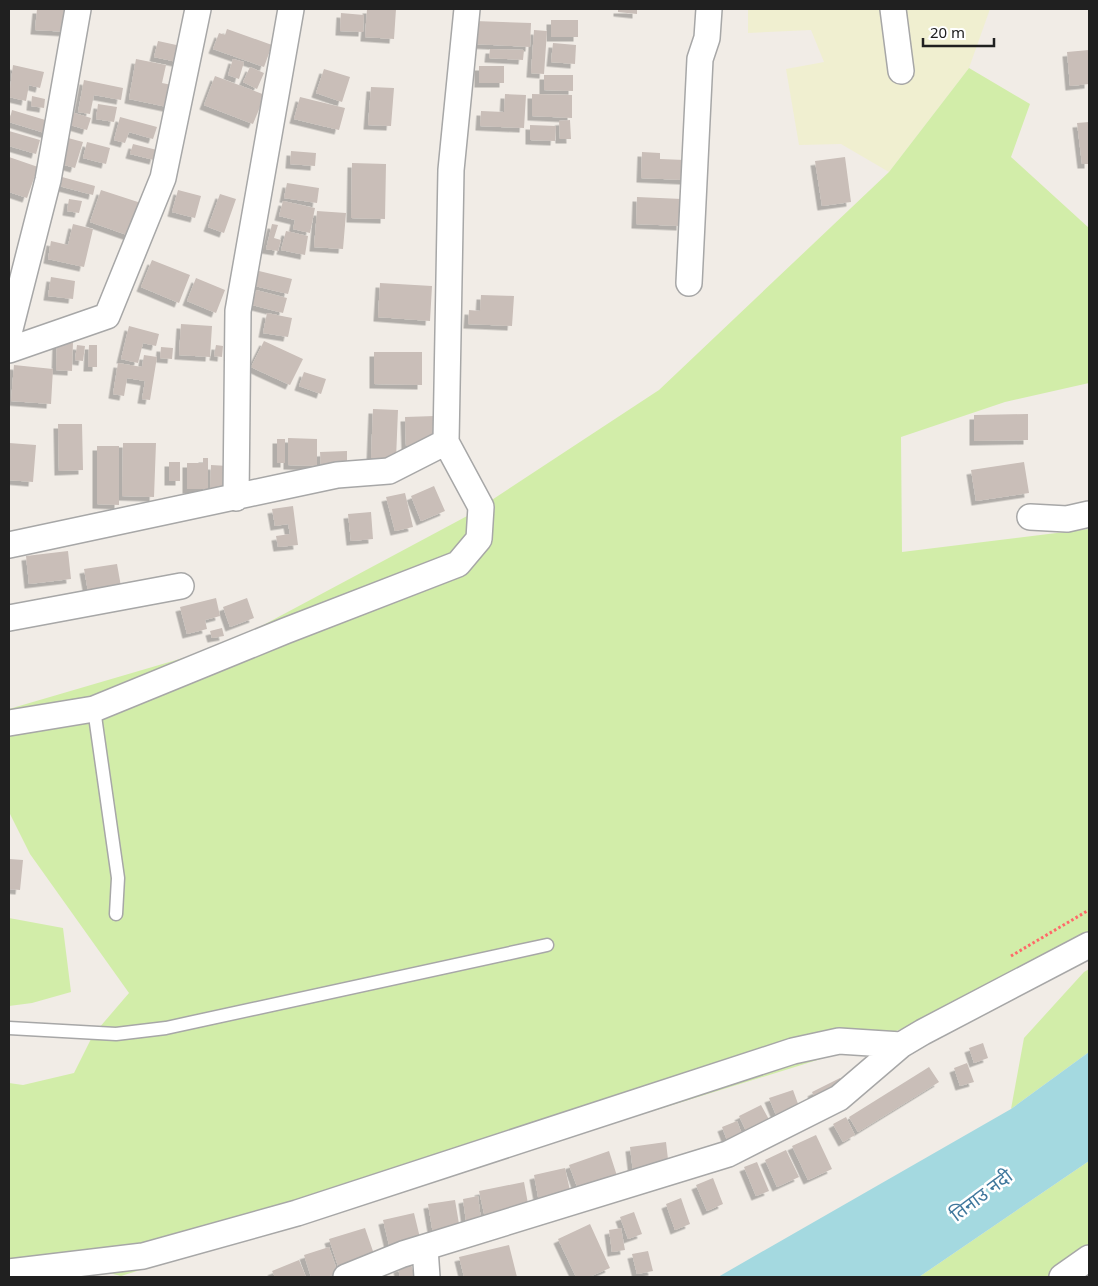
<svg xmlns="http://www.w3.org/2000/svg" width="1098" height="1286" viewBox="0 0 1098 1286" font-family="'Noto Sans','Noto Sans Devanagari',sans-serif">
  <defs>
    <filter id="shadow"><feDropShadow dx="-4.5" dy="4.5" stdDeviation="0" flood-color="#0004"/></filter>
  </defs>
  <rect width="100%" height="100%" fill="#f1ece6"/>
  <!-- farmland -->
  <path fill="#f0efd0" d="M748,9H990L969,68L889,172L841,144L799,145L786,69L824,62L811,30L748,33Z"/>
  <!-- grass -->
  <path fill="#d2eda9" d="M969,68L1030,104L1011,157L1089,228V383L1005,402L901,437L902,552L1089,529V958L827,1057L121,1276L86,1267L9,1273V1083L23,1085L74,1073L93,1035L129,993L30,854L9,812V709L224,646L469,515L659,390L889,172Z
    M9,918L63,928L71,992L32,1003L9,1006Z
    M1089,969V1052L1011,1109L1024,1038L1084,972Z
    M1089,1161V1277H919Z"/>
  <!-- water -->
  <path fill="#a4d9e0" d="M1089,1052V1161L919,1277H718L1011,1109Z"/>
  <!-- building -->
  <path fill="#c9beb8" filter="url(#shadow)" d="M37,9H70L69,32L35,30Z
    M367,9H396L394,39L365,37Z
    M618,9H637V14L618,12Z
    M341,13L364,15L363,32L340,31Z
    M551,20H578V37H551Z
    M475,21L531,23L530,47L474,44Z
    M227,29L272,45L264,67L213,49L219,33L225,35Z
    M534,30L547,31L544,74L531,73Z
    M158,41L181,46L177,62L154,57Z
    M553,43L576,45L575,64L551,62Z
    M490,49L524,50L523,60L489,58Z
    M1089,50V84L1070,86L1067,52Z
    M136,59L166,65L162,83L177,86L172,108L129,99Z
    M233,59L244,62L239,79L228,75Z
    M13,65L44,72L40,88L29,85L26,101L9,97Z
    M479,66H504V83H479Z
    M250,67L264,73L257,89L243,82Z
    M324,69L350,77L342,102L316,93Z
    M544,75H573V91L544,90Z
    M215,76L265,95L253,124L204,105Z
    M84,80L123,88L121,100L94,95L90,114L78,112Z
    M371,87L394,88L391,126L368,125Z
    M505,94L526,95L524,128L480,126L481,111L504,112Z
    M532,94L572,95V118L532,116Z
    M32,96L45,99L44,108L31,106Z
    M300,97L345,108L339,130L294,119Z
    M98,104L117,107L114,122L96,119Z
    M12,110L52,122L48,134L9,122Z
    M71,112L91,118L87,130L67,124Z
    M120,117L157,127L153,139L129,132L125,143L114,140Z
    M570,120L571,139H560L559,121Z
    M1089,122V164H1082L1077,123Z
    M530,125L556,126L555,141L530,140Z
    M9,131L40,140L36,154L9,146Z
    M68,138L83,142L75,168L61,164Z
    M87,142L110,148L106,164L83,158Z
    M133,144L157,150L154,160L130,154Z
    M291,151L316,153L315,166L290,164Z
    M642,152L660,153V159L685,160V180L641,178Z
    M9,157L38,167L27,198L9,192Z
    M845,157L851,202L822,206L815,161Z
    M352,163L386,164L385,219L351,218Z
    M62,177L95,186L93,195L59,186Z
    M287,183L319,188L317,203L284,198Z
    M101,190L141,203L130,236L90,222Z
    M178,190L201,196L195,218L172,212Z
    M220,194L236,199L224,233L208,227Z
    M637,197L682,199L681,226L636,224Z
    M69,199L82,201L79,213L67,211Z
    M283,201L315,208L310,233L293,229L295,220L279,216Z
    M317,211L346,213L343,249L314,247Z
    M73,224L93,229L84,267L48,259L51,241L68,245Z
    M272,224L278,225L274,238L281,240L278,251L266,249Z
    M286,231L308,236L305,255L281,250Z
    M152,260L190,275L179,303L141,287Z
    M259,271L292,279L288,294L255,286Z
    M51,277L75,281L73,299L48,296Z
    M196,278L225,290L216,313L187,301Z
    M380,283L432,286L430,321L378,317Z
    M256,290L287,298L283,313L252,305Z
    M481,295L514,296L512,326L468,324L469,310L480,311Z
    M267,313L292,318L288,337L263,333Z
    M181,324L212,326L210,357L179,355Z
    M129,326L159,334L156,346L143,343L138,363L121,359Z
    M57,341L73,342L72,371L56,370Z
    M264,341L303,359L290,385L251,367Z
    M77,345L85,346L83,361L75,360Z
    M89,345H97V367H88Z
    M216,345L223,346L222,357L214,356Z
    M161,347L173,348L172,359L160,358Z
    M374,352H422V385L374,384Z
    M144,355L157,357L150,400L142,399L145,381L127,378L124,396L113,394L118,363L142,367Z
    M14,365L53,369L51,404L11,401Z
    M304,372L326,379L321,394L299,386Z
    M373,409L398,410L396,459L371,458Z
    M1028,414V440L974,441V415Z
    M435,416V445L406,446L405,417Z
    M58,424H82L83,470L59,471Z
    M288,438L317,439V466L288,465Z
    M277,439H285V463H277Z
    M9,443L36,445L33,482L9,480Z
    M123,443H156L154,497L122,496Z
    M97,446H119V505L97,504Z
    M347,451V466H321L320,452Z
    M203,458H208V489H187V463H203Z
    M169,462H180V481H169Z
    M1024,462L1029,493L976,501L971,470Z
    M211,465L228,466L227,490L210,489Z
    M434,486L445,511L421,521L411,496Z
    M405,493L413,527L395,531L386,497Z
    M293,506L298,545L278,547L276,536L290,534L288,524L275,526L272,509Z
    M371,512L373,539L351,541L348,514Z
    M68,551L71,579L29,584L26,556Z
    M117,564L122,592L89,597L84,569Z
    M216,598L220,616L205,620L207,629L187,634L180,607Z
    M247,598L254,618L230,627L223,607Z
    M222,628L224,636L212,638L210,631Z
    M9,859L23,860L20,890L9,889Z
    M983,1043L988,1058L974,1063L969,1048Z
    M967,1063L974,1082L960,1086L954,1068Z
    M929,1067L939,1082L858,1132L849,1117Z
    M840,1078L846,1089L817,1103L812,1092Z
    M793,1090L801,1112L778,1120L769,1098Z
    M761,1105L772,1125L749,1137L739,1116Z
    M846,1117L855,1135L843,1142L833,1124Z
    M737,1121L745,1142L730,1148L722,1127Z
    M816,1135L832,1169L808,1180L792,1146Z
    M666,1142L669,1168L633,1172L630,1147Z
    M786,1150L799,1177L777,1187L765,1160Z
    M609,1151L618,1179L579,1192L569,1165Z
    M757,1162L769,1191L756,1196L744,1167Z
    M565,1168L571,1195L539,1202L534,1175Z
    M713,1178L723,1204L707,1211L696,1185Z
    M524,1182L529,1209L485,1218L479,1191Z
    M478,1196L482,1227L467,1229L463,1199Z
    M681,1198L690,1224L675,1230L666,1204Z
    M455,1200L460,1230L433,1234L428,1204Z
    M634,1212L642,1234L628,1239L620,1217Z
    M414,1213L421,1242L390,1249L383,1220Z
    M590,1224L610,1268L589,1277H576L558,1239Z
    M365,1228L375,1257L339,1269L329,1239Z
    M621,1228L625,1250L612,1252L609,1230Z
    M509,1245L517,1277H464L459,1257Z
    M329,1247L338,1273L326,1277H311L304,1255Z
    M648,1251L653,1271L637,1274L632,1254Z
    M299,1260L306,1277H275L272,1271Z
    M411,1264L415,1277H400L398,1268Z"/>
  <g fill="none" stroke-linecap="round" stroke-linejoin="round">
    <!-- service casing -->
    <g stroke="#a7a7a7" stroke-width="15">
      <path id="service" d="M94,709L118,878L116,914
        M9,1028L116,1034L166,1028L547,945"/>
    </g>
    <!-- minor casing -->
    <g stroke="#a7a7a7" stroke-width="28">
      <path id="minor" d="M893,9L901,71
        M689,283L700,59L707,38L709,9
        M9,333L48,180L78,9
        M9,350L107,316L163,178L198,9
        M236,498L238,311L291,9
        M1030,517L1067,519L1089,514
        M9,545L337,475L389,471L446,442
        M9,618L181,586
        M9,723L94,709L285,631L458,564L479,539L481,507L446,442L451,170L467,9
        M425,1248L427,1277
        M9,1272L143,1256L297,1213L793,1051L839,1041L901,1045
        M346,1277L403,1254L728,1154L839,1098L901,1045L923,1032L1089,945
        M1062,1277L1089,1258"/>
    </g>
    <!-- path -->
    <path stroke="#ff6869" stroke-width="3" stroke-dasharray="2.5 2.5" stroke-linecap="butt" d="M1011,956L1089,910"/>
    <!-- service -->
    <use href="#service" stroke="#fff" stroke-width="12"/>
    <!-- minor -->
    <use href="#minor" stroke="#fff" stroke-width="25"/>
  </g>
  <g text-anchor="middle" stroke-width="5" stroke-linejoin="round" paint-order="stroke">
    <!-- water labels -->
    <g font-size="19" font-style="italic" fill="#3f779c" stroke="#fff">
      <text transform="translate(981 1195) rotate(-37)" y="7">तिनाउ नदी</text>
    </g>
  </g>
  <!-- border -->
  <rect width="1098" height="1286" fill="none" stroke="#202020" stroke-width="20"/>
  <!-- scale -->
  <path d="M923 38v8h71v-8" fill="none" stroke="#202020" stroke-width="2.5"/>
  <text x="930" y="38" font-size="15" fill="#202020" stroke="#ffffff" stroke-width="4" paint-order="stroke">20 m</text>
</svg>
